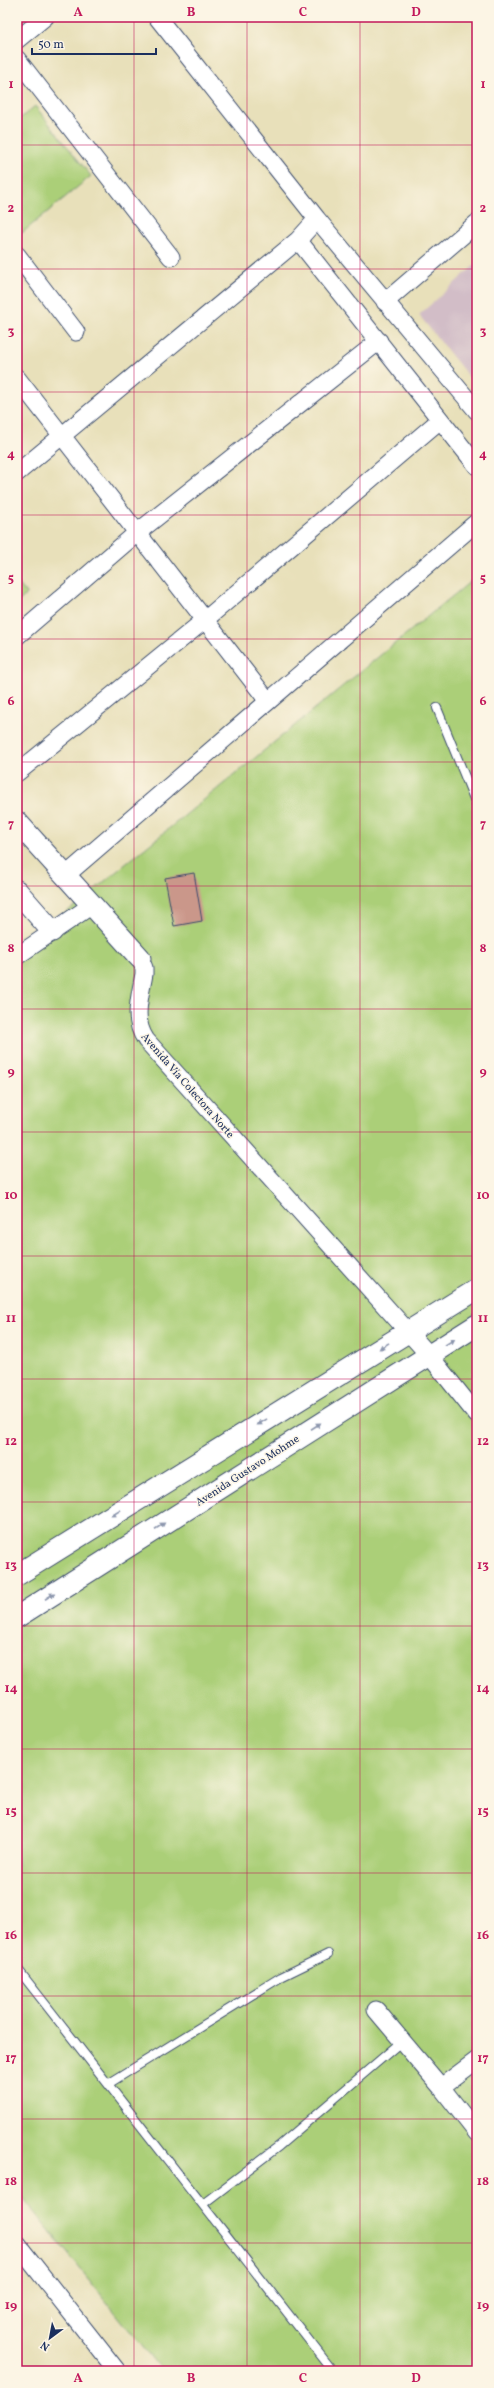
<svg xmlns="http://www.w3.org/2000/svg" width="494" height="2388" viewBox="0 0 494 2388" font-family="Vollkorn,serif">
  <rect width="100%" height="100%" fill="#fcf5e5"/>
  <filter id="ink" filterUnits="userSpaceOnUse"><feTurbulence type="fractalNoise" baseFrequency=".025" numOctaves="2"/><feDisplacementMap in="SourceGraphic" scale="8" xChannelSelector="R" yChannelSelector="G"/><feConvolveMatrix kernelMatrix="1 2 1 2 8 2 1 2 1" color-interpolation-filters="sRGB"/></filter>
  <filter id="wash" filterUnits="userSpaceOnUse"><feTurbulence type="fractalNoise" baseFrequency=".012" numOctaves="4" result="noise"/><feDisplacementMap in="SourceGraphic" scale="16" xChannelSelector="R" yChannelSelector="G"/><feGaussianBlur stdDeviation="0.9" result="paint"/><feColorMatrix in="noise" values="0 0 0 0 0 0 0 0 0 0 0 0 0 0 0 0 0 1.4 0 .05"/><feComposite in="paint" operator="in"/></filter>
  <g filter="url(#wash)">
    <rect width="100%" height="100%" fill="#e8e0ba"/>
    <!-- industrial -->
    <path fill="#d2bdc7" d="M477,263V387L419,315Z"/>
    <!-- green -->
    <path fill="#abcf78" stroke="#637f6b" d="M35,106L91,176L22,233L17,227V121Z
      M477,576V2371H162L17,2190V953Z
      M17,582L27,594L17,603Z"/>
    <g id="blocks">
      <!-- building -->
      <path fill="#ca978a" d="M194,873L202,921L174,926L165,878Z"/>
    </g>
  </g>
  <g filter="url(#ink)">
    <use href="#blocks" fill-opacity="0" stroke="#3a4a6c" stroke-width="1"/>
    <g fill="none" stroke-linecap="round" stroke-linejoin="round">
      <!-- service casing -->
      <g stroke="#3a4a6c" stroke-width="10">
        <path id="service" d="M437,708L477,806
          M17,1968L333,2371
          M108,2084L281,1977L328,1954
          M203,2204L279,2146L401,2042"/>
      </g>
      <!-- minor casing -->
      <g stroke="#3a4a6c" stroke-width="19">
        <path id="minor" d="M157,17L317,219L477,411
          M17,40L45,17
          M17,59L171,257
          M298,240L477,466
          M17,255L76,332
          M385,302L477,223
          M17,378L268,701
          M17,473L298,240L317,219
          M17,636L138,532L379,341
          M17,773L206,619L440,420
          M65,876L477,522
          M17,956L92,905
          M140,958L144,968V974C140,997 132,1020 146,1040L429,1355L477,1415
          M376,2010L441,2087L477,2133
          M441,2087L477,2060
          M17,2244L117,2371"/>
      </g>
      <!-- tertiary casing -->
      <g stroke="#3a4a6c" stroke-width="23">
        <path id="tertiary" d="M17,822L140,958
          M17,891L52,931
          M17,1575L477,1289
          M17,1617L477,1325"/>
      </g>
      <!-- service -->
      <use href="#service" stroke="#fff" stroke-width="8"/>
      <!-- minor -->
      <use href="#minor" stroke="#fff" stroke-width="17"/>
      <!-- tertiary -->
      <use href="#tertiary" stroke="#fff" stroke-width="21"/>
    </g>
    <!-- one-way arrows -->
    <defs><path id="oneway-solid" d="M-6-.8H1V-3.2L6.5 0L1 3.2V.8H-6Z"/></defs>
    <g fill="#8d97ae">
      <use href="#oneway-solid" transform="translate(450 1342) rotate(-32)"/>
      <use href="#oneway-solid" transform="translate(384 1346) rotate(148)"/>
      <use href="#oneway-solid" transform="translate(262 1422) rotate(148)"/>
      <use href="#oneway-solid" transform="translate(316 1426) rotate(-33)"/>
      <use href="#oneway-solid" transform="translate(116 1513) rotate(148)"/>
      <use href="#oneway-solid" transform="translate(160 1526) rotate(-33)"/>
      <use href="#oneway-solid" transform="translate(50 1596) rotate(-33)"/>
    </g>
  </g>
  <!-- grid -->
  <path fill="none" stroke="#c2185b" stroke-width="1" stroke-opacity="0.55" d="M134,17V2371M247,17V2371M360,17V2371M17,145H477M17,269H477M17,392H477M17,515H477M17,639H477M17,762H477M17,886H477M17,1009H477M17,1132H477M17,1256H477M17,1379H477M17,1502H477M17,1626H477M17,1749H477M17,1873H477M17,1996H477M17,2119H477M17,2243H477"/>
  <g text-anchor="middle" stroke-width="3" stroke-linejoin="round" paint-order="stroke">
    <!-- street labels -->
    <g font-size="11" fill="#1b2f5e" stroke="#fcf5e5">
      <text transform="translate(188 1085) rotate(49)" y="4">Avenida Vía Colectora Norte</text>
      <text transform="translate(247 1470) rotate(-33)" y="4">Avenida Gustavo Mohme</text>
    </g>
  </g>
  <!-- margin -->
  <rect width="494" height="2388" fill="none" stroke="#fcf5e5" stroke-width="44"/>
  <!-- north arrow -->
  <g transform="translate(50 2338) rotate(212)" stroke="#fcf5e5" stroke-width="3" paint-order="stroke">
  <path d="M0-3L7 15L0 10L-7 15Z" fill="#1b2f5e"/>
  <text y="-6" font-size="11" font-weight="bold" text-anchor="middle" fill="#1b2f5e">N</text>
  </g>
  <!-- scale -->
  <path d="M32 48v6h124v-6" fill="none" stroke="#1b2f5e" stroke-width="2"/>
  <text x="38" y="48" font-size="12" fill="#1b2f5e" stroke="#fcf5e5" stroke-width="3" paint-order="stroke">50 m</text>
  <rect x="22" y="22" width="450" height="2344" fill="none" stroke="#c2185b" stroke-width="1.5"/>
  <g font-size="13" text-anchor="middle" font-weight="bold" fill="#c2185b">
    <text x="78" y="16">A</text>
    <text x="191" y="16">B</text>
    <text x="303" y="16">C</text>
    <text x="416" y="16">D</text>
    <text x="11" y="88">1</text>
    <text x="483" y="88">1</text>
    <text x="11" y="212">2</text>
    <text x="483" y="212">2</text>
    <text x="11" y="335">3</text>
    <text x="483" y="335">3</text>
    <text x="11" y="458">4</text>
    <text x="483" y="458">4</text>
    <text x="11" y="582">5</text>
    <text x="483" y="582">5</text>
    <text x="11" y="705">6</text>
    <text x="483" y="705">6</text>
    <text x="11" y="828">7</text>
    <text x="483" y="828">7</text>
    <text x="11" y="952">8</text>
    <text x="483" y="952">8</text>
    <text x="11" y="1075">9</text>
    <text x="483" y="1075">9</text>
    <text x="11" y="1199">10</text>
    <text x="483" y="1199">10</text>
    <text x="11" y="1322">11</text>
    <text x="483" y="1322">11</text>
    <text x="11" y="1445">12</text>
    <text x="483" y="1445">12</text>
    <text x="11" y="1569">13</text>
    <text x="483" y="1569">13</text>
    <text x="11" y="1692">14</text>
    <text x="483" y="1692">14</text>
    <text x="11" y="1815">15</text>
    <text x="483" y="1815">15</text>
    <text x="11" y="1939">16</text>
    <text x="483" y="1939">16</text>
    <text x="11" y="2062">17</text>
    <text x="483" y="2062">17</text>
    <text x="11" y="2185">18</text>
    <text x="483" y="2185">18</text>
    <text x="11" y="2309">19</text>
    <text x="483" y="2309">19</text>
    <text x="78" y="2382">A</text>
    <text x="191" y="2382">B</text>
    <text x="303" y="2382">C</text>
    <text x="416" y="2382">D</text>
  </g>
</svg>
